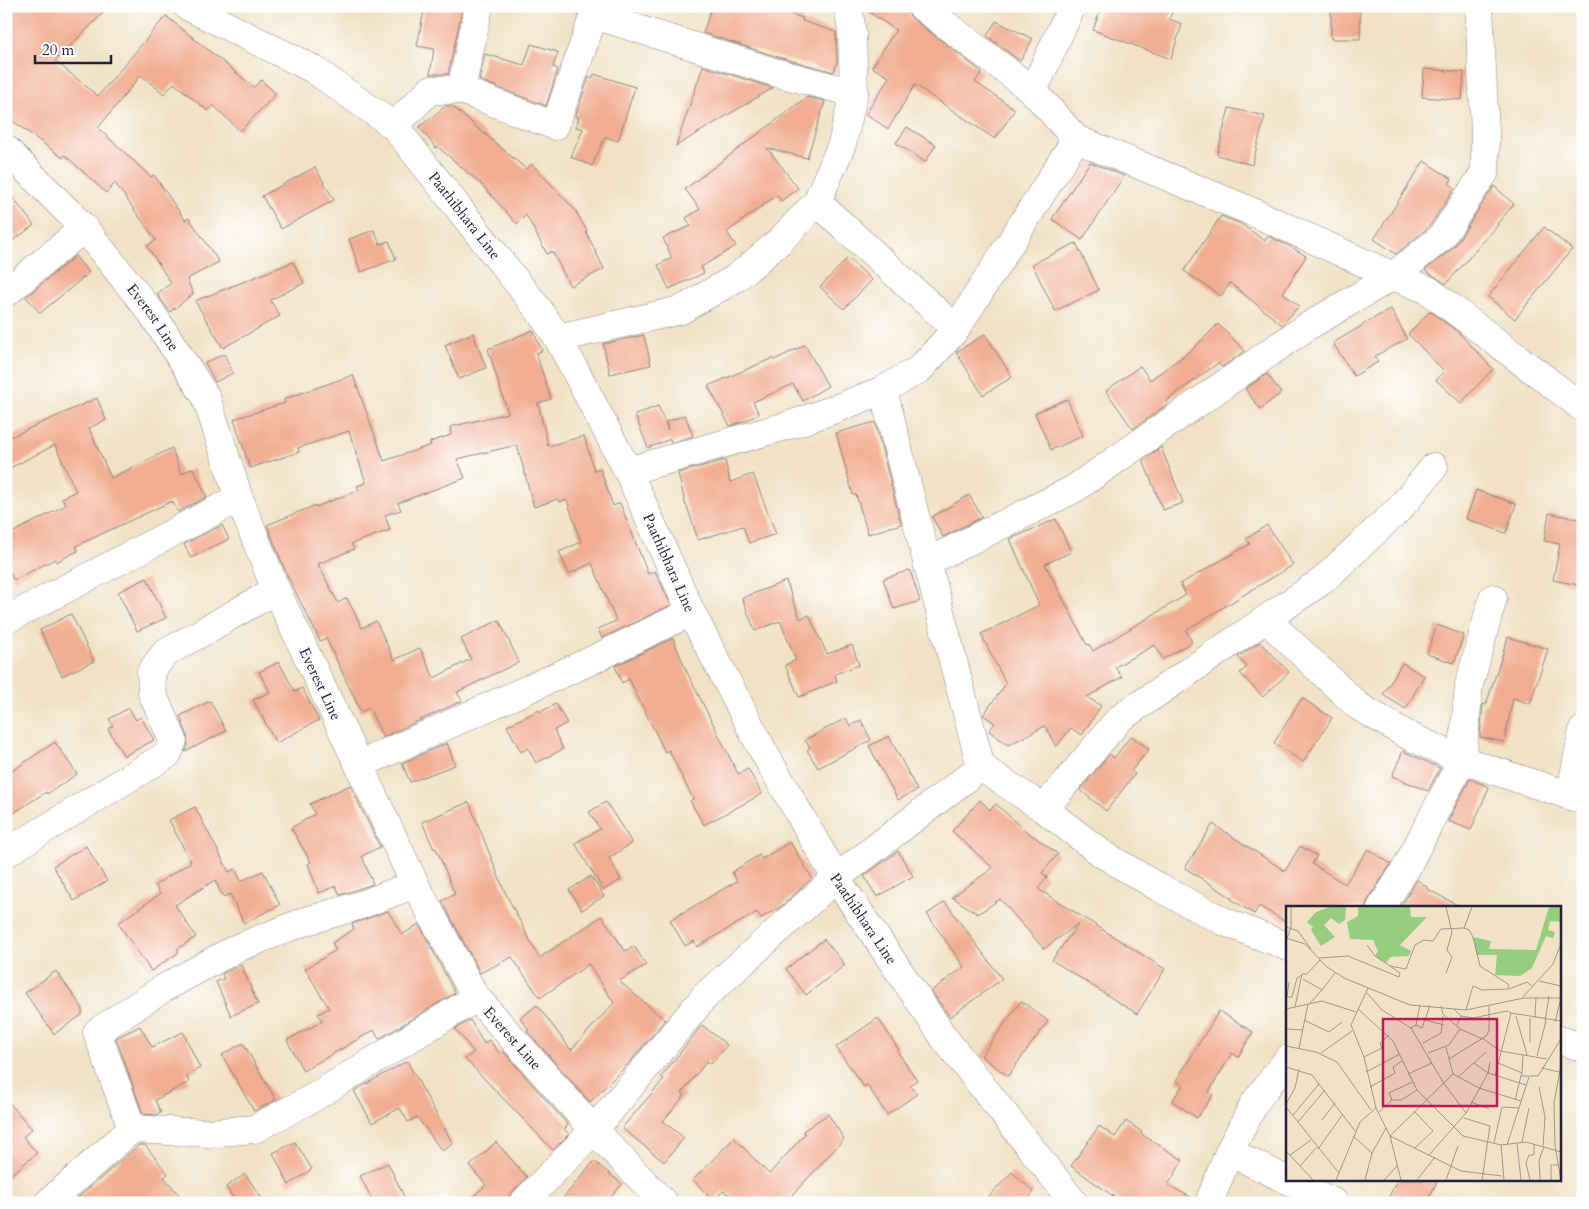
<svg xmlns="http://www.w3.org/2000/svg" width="1589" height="1209" viewBox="0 0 1589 1209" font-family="Cardo,serif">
  <rect width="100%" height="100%" fill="#fff"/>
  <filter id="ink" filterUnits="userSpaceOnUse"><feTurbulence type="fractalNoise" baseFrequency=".02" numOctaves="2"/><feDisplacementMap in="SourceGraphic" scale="10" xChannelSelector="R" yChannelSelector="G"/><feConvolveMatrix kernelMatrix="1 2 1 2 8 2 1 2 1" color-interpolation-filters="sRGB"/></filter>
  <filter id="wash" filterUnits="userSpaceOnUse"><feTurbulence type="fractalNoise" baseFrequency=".0096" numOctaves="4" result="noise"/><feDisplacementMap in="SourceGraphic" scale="20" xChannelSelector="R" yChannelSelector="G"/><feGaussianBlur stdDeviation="1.12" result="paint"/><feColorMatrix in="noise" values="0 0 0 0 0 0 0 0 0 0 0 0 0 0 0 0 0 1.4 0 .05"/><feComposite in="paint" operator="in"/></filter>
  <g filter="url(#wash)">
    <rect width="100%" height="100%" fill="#f1e2c5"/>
    <g id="blocks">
      <!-- building -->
      <path fill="#f1ae93" d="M6,6H110L55,61L98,96L166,16L254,87L261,80L276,94L240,131L213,105L208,111L174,83L164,94L141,75L98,128L151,177L154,175L185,220L189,218L219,262L187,279L193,294L170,312L157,294L171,283L147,246L156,240L115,183L106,193L65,155L63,158L6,116Z
        M425,6H463L448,74H430L434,49L417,46Z
        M712,6H767L803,18L802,21L836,32L837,62L834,72L778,57L703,33Z
        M864,6H903L906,8L907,12L912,18L982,72L975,82L1015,109L995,139L915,85L888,129L866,114L889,77L872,67L896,30L864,9Z
        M1102,6H1175L1169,19L1182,24L1171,59L1093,30Z
        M1331,10H1360V39H1331Z
        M996,21L1033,39L1020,61L987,36Z
        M531,44L558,52L553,67L558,69L546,106L479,80L485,54L524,65Z
        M703,66L773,88L676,146Z
        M1424,69L1464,72L1462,100L1422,97Z
        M594,74L635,87L618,141L605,137L592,166L571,157L583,129L576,127L579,118L575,117L589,77L592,79Z
        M807,97L825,101L807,158L767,148L798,188L781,201L777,195L727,232L736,246L701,267L704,273L669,289L658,265L672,258L663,238L691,226L686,218L700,209L685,189Z
        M446,106H452L526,169L532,164L575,210L587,231L586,232L604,269L570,286L552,251L547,254L526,215L517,224L481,184L438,147L436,148L419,127Z
        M1229,108L1265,116L1252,165L1217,155Z
        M907,127L936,145L925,162L896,143Z
        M1424,161L1452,179L1449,183L1455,188L1429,227L1396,254L1374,239Z
        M1090,162L1124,176L1082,240L1052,219Z
        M315,167L334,200L281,229L262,196Z
        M1494,186L1514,204L1497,224L1498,225L1446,284L1425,270L1454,247Z
        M6,189L34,225L6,246Z
        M1221,216L1241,224L1265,241L1268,236L1291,247L1306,256L1283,293L1299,306L1282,325L1230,283L1221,296L1184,271Z
        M1544,227L1572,249L1515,319L1488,297Z
        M374,230L380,244L389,241L396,259L361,272L349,239Z
        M1076,243L1099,290L1055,311L1032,264Z
        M75,256L89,273L40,313L26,297Z
        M848,258L872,280L844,309L820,287Z
        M293,262L304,283L270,300L280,316L223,348L195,301Z
        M1391,309L1407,339L1375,356L1378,362L1354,376L1333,343L1363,325V324Z
        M1430,311L1458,332L1493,369L1461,403L1436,380L1444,371L1408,334Z
        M1218,324L1245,351L1222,367L1218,363L1166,401L1168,404L1133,429L1106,391L1140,366L1150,380L1194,348Z
        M533,330L542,351L536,353L551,399L538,403L548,446L584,436L594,470L600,468L613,506L620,503L648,574L655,571L671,605L602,638L598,629L616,621L592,563L569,574L559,552L581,542L567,500L559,502L558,499L534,507L517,445L457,459L465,478L398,503L401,510L385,515L390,530L351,544L354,549L318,564L338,603L347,598L362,628L376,621L394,660L420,648L434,678L471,659L461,639L499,620L519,662L457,692L462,701L383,737L369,708L361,712L326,638L320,641L288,577L267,525L316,505V507L359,490L357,486L366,483L349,431L298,448L299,452L250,468L234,419L285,403L284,399L353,375L384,461L431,445L430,442L451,435L450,427L508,413L488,349Z
        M473,333L486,368L459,379L445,345Z
        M985,334L1012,377L983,395L956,352Z
        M644,335L651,365L610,374L603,344Z
        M805,345L828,386L803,401L793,384L753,402L759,414L745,421L730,426L708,386L773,358L774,360Z
        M224,354L233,373L215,382L205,363Z
        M1267,374L1281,393L1260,409L1245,389Z
        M97,398L106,420L89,428L111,478L172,448L181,474L193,468L207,497L178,512L172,501L76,546L78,551L56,562L55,559L14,580L6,566V536L66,505L62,498L76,491L55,445L6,470V439Z
        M1067,399L1083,436L1051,450L1035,413Z
        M658,406L668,430L666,422L685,415L693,436L671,443L670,439L648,448L635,415Z
        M875,422L901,524L868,534L856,495H853L836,433Z
        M1161,447L1183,503L1163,510L1143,460Z
        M725,460L730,482L753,474L776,534L749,543L743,526L698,540L687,506H686L678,473Z
        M1476,490L1516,504L1506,533L1466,519Z
        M969,495L982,517L943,537L932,517Z
        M1549,513L1583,520V564L1579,585L1553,580L1560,544L1544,541Z
        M1056,519L1071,552L1045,564L1087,645L1089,644L1093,651L1186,595L1180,584L1250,544L1246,539L1267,525L1293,565L1186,630L1192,642L1163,659L1155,645L1115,667L1122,677L1087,697L1101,706L1082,735L1071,728L1056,747L1045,726L1008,745L989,731L995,723L983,715L1006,684L981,634L1039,605L1010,539Z
        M222,525L229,539L191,558L184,544Z
        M910,570L920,601L894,609L883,579Z
        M147,578L166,618L137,631L118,592Z
        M786,581L800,619L809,615L827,654L852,645L859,665L835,674L837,681L799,697L785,665L796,660L780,621L755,631L742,598Z
        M71,614L94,661L62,676L40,630Z
        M1437,625L1464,635L1454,663L1427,654Z
        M1508,637L1548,649L1530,704L1513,698L1504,742L1480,737L1483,704L1486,705Z
        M673,638L685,668L738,774L748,769L762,794L704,825L690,801L693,799L669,750L665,752L629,679L622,683L615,666Z
        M1260,642L1289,672L1263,697L1240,673L1247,667L1238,657Z
        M279,662L295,692L302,688L319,720L276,743L253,700L270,692L259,672Z
        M1402,663L1424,676L1406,709L1383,695Z
        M1302,698L1332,718L1303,762L1274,743Z
        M210,701L226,731L185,752L188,745L187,734L180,716Z
        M556,704L567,723L554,730L563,749L536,763L528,748L521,752L507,726L539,710L540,712Z
        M129,708L136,720L141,717L154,740L124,756L108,729L113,726L109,719Z
        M846,718L850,726L861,720L871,740L818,768L807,750L810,748L805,740Z
        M889,736L917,790L898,800L869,746Z
        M1131,736L1149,749L1131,771L1135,774L1106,811L1080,790L1110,754L1114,758Z
        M55,742L77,774L47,794L46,792L6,818V775Z
        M447,743L455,765L410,782L402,763Z
        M1403,751L1440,768L1428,791L1392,776Z
        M1470,779L1489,787L1471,830L1448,821Z
        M350,785L380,847L362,856L373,884L340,895L336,886L319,893L308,864L311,862L291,828L315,814L310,804Z
        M980,800L990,810L996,804L1022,828L1058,854L1042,873L1047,877L1038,889L1165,969L1137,1014L1052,960L1079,923L1044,949L1000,899L978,914L952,897L993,868L952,831Z
        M469,802L504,890L539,958L602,916L625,951L634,946L646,965L619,981L665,1020L631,1061L590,1102L527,1031L529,1030L520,1018L537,1005L571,1050L614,1003L589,964L540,998L512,957L480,973L442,901L455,894L436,848L434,849L422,822Z
        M606,802L632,843L609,858L621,880L603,890L575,843L600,829L589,812Z
        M195,807L229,872L235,869L241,881L263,871L280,905L244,923L230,894L223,897L215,880L175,905L196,937L177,949L179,952L151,971L118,923L160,894L155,885L191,862L169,820Z
        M1213,824L1285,871L1300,846L1317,856L1312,864L1345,884L1368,849L1391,864L1368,900L1365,908H1288V923L1259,906L1254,914L1231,899L1232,898L1185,868Z
        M790,842L812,878L782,906L761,918L757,912L697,947L694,941L685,946L670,920L737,881L732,872L759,855L762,859Z
        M86,846L107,881L74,901L53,866Z
        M898,851L913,876L877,897L864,876Z
        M591,876L604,896L582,910L569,890Z
        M1417,880L1427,887V889L1463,908H1400Z
        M945,902L1002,979L950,1017L931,991L964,967L927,914Z
        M388,911L402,935L419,924L455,993L379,1039L374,1030L303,1071L287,1040L323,1021L318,1014L329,1008L305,969L336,950L332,943L354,929L352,924Z
        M824,939L845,965L806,995L786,969Z
        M241,965L258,1004L231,1016L216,982L224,979L222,974Z
        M56,971L82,1007V1015L54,1034L25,993Z
        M1021,1001L1048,1021L1008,1076L981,1056Z
        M1219,1011L1253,1032L1238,1057L1232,1053L1209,1092L1213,1095L1197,1118L1172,1101L1183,1085L1176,1081Z
        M878,1018L899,1050L897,1051L917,1080L910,1085L917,1094L887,1115L867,1085L864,1087L836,1047Z
        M470,1020L484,1044L489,1040L500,1054L503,1051L568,1125L564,1129L569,1134L553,1150L465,1059L474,1052L455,1029Z
        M702,1025L727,1045L711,1064L707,1061L682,1093L685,1095L663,1121L684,1138L664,1162L622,1128L664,1079L661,1077Z
        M140,1026L152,1047L183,1032L200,1068L186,1075L189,1082L155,1100L161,1113L156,1115L143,1114L116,1038Z
        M243,1043L276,1100L254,1111L222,1055Z
        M407,1061L453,1144L442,1151L417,1117L408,1122L400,1108L372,1123L354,1091Z
        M6,1099L32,1129L23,1137L37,1153L6,1179Z
        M828,1114L844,1139L785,1203H744L723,1191L713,1201L693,1180L734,1138L769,1174L805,1134L803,1131Z
        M1126,1121L1142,1132L1141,1134L1183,1160L1168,1185L1194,1199V1203H1123L1071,1166L1099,1126L1115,1137Z
        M295,1142L312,1169L289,1185L273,1153Z
        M496,1142L527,1177L502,1203H466L486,1185L470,1166Z
        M139,1145H145L168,1174L164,1177L186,1203H72Z
        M594,1161L622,1184L606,1203H559Z
        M388,1163L407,1203H374L360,1176Z
        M1012,1172L1034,1192L1024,1203H983Z
        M245,1174L265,1203H237L226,1187Z
        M1397,1180H1438L1426,1203H1386Z"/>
    </g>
  </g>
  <g filter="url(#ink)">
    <use href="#blocks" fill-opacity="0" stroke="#8a8280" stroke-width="1"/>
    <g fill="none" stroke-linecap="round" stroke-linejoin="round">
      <!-- minor casing -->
      <g stroke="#8a8280" stroke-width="29">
        <g id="minor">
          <path id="s1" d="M187,6L313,69L394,126L538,309L558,338L628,471L691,612L762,749L836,878L945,1039L1074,1203"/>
          <path d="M921,6L1033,91L1076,139L1246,209L1393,276L1428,290L1583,408"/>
          <path d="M594,15L774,72L854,93"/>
          <path d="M461,90L555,126L597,6"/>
          <path d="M1033,91L1072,6"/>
          <path d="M394,126L430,90H461L479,6"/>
          <path id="s2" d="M6,149L84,228L151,312L206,397L239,498L276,590L415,884L475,996L594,1130L664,1203"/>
          <path d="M817,202L956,329"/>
          <path d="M6,293L84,228"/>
          <path d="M558,338L681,310L736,278L779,242L817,202L842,144L854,93L852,33L848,6"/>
          <path d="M883,390L927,562L1074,489L1305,328L1393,276L1441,238L1485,172V133L1479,6"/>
          <path d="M628,471L793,424L835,409L883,390L920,369L956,329L1076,139"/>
          <path d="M6,620L239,498"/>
          <path d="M1267,620L1358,706L1409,736L1462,760L1583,800"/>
          <path d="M359,765L588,662L691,612"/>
          <path d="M981,767L1044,809L1101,853L1158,887L1223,921L1288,947"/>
          <path d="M1570,796L1583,730"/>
          <path d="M1044,809L1119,719L1322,581L1400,508L1434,467"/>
          <path d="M6,853L168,754L173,740L152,693L151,672L164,654L276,590"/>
          <path d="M1381,908L1405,870L1462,760L1469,685L1493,598"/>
          <path d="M1560,1040L1583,1048"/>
          <path d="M132,1129L208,1133L254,1129L311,1099L476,998"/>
          <path d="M1229,1152L1335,1203"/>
          <path d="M48,1203L132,1129L97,1032L164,988L235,949L303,922L361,905L415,884"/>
          <path d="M523,1203L594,1130L706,995L836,878L981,767L927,562"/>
          <path d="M1209,1203L1229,1152L1255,1102L1288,1059"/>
        </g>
      </g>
      <!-- minor -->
      <use href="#minor" stroke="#fff" stroke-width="28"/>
    </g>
  </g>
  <g text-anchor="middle" stroke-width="5" stroke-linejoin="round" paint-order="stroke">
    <!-- street labels -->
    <g font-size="15" fill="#22223b" stroke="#fff">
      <text dy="5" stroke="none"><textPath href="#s1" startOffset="354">Paathibhara Line</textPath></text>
      <text dy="5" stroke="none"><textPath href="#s2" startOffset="224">Everest Line</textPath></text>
      <text dy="5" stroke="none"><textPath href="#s1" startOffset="759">Paathibhara Line</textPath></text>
      <text dy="5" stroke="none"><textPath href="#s2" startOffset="629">Everest Line</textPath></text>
      <text dy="5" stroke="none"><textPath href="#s1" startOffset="1165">Paathibhara Line</textPath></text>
      <text dy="5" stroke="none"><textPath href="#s2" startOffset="1034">Everest Line</textPath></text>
    </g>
  </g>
  <!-- overview -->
  <g transform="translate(1286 906)">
    <rect width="275" height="275" fill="#f1e2c5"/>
    <path d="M44,1H60L59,14L53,18L45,12L38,19L49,31L35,40L25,24L27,21L21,16L30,6ZM72,1H124L125,11H141L114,39L125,45L123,50L104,51L100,57L89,50L92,45L87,34L64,33L61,16L72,10ZM263,1H275V16L264,15L262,24L269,26L267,32L260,30L246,62L234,70L209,69L211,49H191L187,31L205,35L203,43L250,44Z" fill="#96cd7f"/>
    <path fill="none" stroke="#9e958e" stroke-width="1" d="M0,21L12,25L25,43M178,22L183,24L187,31L194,60L222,78L223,83L241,76L247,81M0,32L19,38L41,61L58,72L124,99L180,104L238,92H275M1,33L5,21V1M81,39L89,50L104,60M33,52L62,50L113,71L114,67L104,60L120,63L129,39L138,34L147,35L155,23L178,22L186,1M160,67L166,51L161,44L166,26L160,1M17,73L36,84L49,67M253,75L275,80M3,76L1,91H6L11,72L16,69M82,82L65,119L78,151L90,202L104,230L115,274M81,87L96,104L125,122L157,176L180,207L143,249M237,91L267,58L275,38M24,97L36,84M155,100L157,108L174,123L199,134L214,145L261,153M9,101L16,68H21L34,54M0,103L36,95L70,106M72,103L107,135L131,184L177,230L215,239L240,236L275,246M168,103L175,110L171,119M180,104L187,80L196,84L222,83M175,110L187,112L221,105L225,107M230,110L241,149M244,112V136M249,112L250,91M18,114L43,126L56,116M139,114L158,119M259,115L263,90M269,116L275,92M130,119L136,122L144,99M125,122L130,119L134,99M0,123L17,124M137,137L155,127L157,110M0,140L30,146L51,156L85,204M160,141L163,153L200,130L203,125V100M13,142L22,98M35,147L66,125M142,147L163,139L174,123M251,150L260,115M78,151L96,142L94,137L103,129M163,153L167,168L104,230L175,265L216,270M188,157L202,167L240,179M212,157L236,167L237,149M275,159L268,197L269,240L275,274M0,161L26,169L69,225M256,162L273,166M80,166L114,148M236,167L235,170H252L275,133M122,168L146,157M167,168L193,182L235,195M209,170L225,107L275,115M172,171L200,146M84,181L109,167L107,161L116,155M253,181L259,211L257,241M106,194H115L131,184M229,194L235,170M185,196L203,203M0,198L9,182L13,163M0,201L53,267M128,205L147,225L129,242M92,207L106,194L103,187L126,176M180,207L202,167L204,156M7,209L33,178M178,212L204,220L196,274M36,214L49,197M12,216L39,184M67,230L86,247M236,236L243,202M208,237L216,201L233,202M231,237L235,274M215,239L218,274M221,239L243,171M32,243L57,208M0,245L27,274M4,249L25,234M14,260L31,241M50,274L74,216L90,202M79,274L86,247L100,222M98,274L111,260M131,274L149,251M160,274L172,240M244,274L240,257L243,249H248V238M254,274L253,254L258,241M265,274V259H272"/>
    <path fill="#c2185b" fill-opacity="0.15" stroke="#c2185b" stroke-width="2.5" d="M97,113H211V200H97Z"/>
    <rect width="275" height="275" fill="none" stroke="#22223b" stroke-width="2.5"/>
  </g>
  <!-- margin -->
  <rect width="1589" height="1209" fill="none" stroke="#fff" stroke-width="25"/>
  <!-- scale -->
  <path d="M35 55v8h76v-8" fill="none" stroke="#22223b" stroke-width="2.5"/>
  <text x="42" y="55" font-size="15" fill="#22223b" stroke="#ffffff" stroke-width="4" paint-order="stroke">20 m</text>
</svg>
